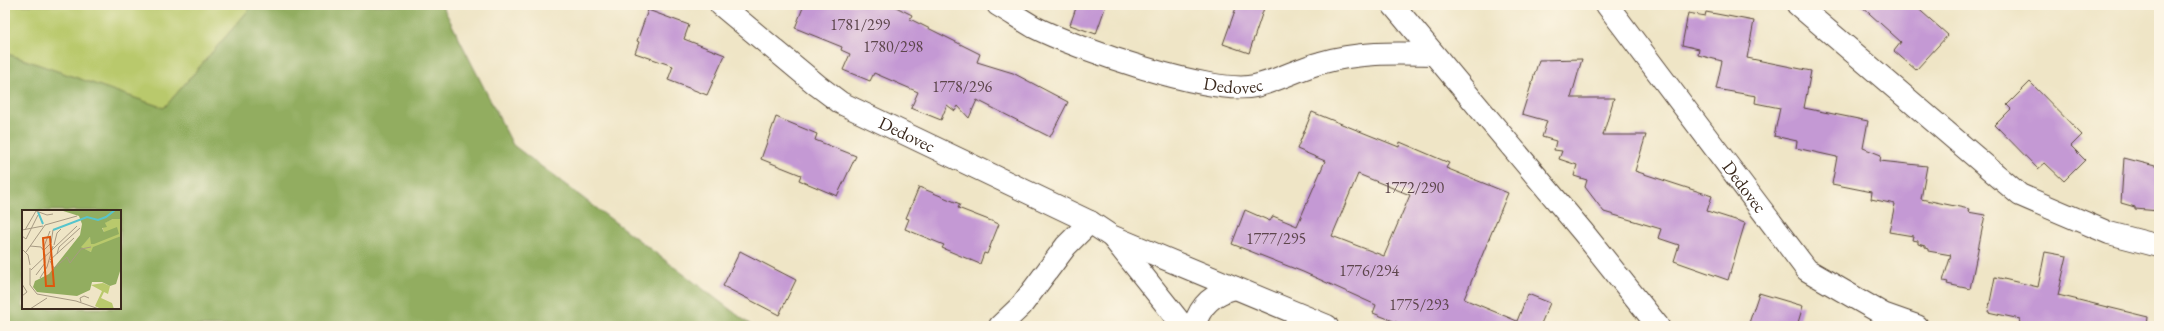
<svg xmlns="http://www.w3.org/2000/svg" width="2164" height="331" viewBox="0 0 2164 331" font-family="'EB Garamond',serif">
  <rect width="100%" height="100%" fill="#fcf5e5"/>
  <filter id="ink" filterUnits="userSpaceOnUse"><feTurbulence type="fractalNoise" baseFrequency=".025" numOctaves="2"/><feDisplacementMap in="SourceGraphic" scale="8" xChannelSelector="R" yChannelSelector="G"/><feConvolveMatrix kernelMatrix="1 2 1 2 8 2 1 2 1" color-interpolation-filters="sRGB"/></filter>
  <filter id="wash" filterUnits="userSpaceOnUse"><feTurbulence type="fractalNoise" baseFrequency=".012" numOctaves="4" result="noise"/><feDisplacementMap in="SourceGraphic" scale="16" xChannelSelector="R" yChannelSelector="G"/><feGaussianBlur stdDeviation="0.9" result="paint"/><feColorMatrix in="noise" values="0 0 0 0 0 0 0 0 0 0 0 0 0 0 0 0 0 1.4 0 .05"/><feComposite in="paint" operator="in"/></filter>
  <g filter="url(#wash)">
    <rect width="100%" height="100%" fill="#efe5c6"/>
    <!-- green -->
    <path fill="#b9c96c" stroke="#7a7a45" d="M5,5H253L164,108L5,53Z"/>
    <!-- forest -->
    <path fill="#92ad60" stroke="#666c3f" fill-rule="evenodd" d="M253,5H442L513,145L752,326H5V53L164,108ZM23,211H120V308H23Z"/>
    <g id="blocks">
      <!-- building -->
      <path fill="#c499d4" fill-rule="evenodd" d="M804,5H892L912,15L910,19L980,54L977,62L1013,73L1068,102L1050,137L977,100L969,118L958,106L955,111L947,105L941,120L911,108L918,92L874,73L870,81L843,70L850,54L841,50L842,47L795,28Z
        M1077,5H1106L1096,34L1070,25Z
        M1237,5H1265L1249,53L1223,44Z
        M1860,5H1914L1948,35L1916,70L1894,51L1901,42Z
        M648,10L689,25L684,39L725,55L707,95L668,80L673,66L635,53L639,42L637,41Z
        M1706,12L1754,21L1747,58L1811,71L1804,108L1868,121L1863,148L1881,155L1880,161L1927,166L1921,199L1969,209L1968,212L1985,215L1970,289L1947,284L1948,282L1943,281L1951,255L1928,251V249L1925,248V246L1918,244V241L1912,240L1913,236L1889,232L1895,204L1871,199L1872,192L1832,184L1837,157L1796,148L1797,141L1774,136L1780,108L1755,103L1756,96L1716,89L1722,61L1698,55L1699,49L1682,45L1688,13L1705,16Z
        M1582,59L1571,98H1614L1603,135H1646L1635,171L1712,196L1707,211L1745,223L1728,280L1674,261L1679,245L1658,238L1661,229L1604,212L1585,187L1587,180L1574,176L1577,165L1559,159L1562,151L1554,150L1556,141L1542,137L1547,121L1522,114L1539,60Z
        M2030,82L2082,135L2071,146L2085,160L2064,181L2045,163L2038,169L1995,125L2011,109L2007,105Z
        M1312,112L1399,147L1400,142L1449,163L1446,168L1508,193L1464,299L1517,321L1528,294L1550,303L1540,326H1406L1373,313L1376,305L1303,272L1232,244L1245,210L1270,221L1273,216L1297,226L1325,161L1297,149ZM1358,174L1410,195L1384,256L1332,236Z
        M776,117L817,134L815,140L856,156L837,196L799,180L801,175L761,159Z
        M2124,158L2159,167V211L2135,209V207L2121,203Z
        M919,187L960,204L958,208L999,224L987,254L984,253L980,264L942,248L944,245L905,229L909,219L906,218Z
        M740,251L796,280L779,315L723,286Z
        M2045,252L2067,256L2058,295L2148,317L2147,326H2019L2020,319L1988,312L1995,277L2038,287Z
        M1759,293L1803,306L1797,326H1748Z"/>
    </g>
  </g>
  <g filter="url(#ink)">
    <use href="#blocks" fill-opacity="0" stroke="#564637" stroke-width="1"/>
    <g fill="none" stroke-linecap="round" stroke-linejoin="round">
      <!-- minor casing -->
      <g stroke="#564637" stroke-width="24">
        <g id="minor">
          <path id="s1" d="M721,5L817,85L841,103L1090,222L1111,236L1327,326"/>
          <path id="s2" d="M998,5C1010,12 1022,20 1034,27C1075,48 1213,96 1255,86C1277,81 1298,69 1320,63C1357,52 1394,53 1432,54"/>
          <path d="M1393,5L1583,232L1658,326"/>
          <path id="s3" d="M1607,5L1807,270L1883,314L1917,326"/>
          <path d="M1798,5L2020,195L2109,233L2159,246"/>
          <path d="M1113,238L1183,326"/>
          <path d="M1000,326L1021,306L1066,246L1090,222"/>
          <path d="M1194,326C1201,304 1213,294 1235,288"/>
        </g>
      </g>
      <!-- minor -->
      <use href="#minor" stroke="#fff" stroke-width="22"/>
    </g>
  </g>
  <g text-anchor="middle" stroke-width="3.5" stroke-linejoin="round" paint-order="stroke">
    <!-- number labels -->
    <g font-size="16" fill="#5d464c">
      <text x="860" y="30">1781/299</text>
      <text x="893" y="52">1780/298</text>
      <text x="962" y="92">1778/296</text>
      <text x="1414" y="193">1772/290</text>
      <text x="1276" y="244">1777/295</text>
      <text x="1369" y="276">1776/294</text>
      <text x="1419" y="310">1775/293</text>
    </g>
    <!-- street labels -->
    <g font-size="18" fill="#3b2a1e" stroke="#fcf5e5">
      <text dy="6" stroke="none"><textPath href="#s2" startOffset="251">Dedovec</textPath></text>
      <text dy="6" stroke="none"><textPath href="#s1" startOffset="228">Dedovec</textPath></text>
      <text dy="6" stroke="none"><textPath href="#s3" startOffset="228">Dedovec</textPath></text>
    </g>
  </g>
  <!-- overview -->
  <g transform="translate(22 210)">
    <rect width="99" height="99" fill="#efe5c6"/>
    <path d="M91,9H99V26L69,42L58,37L68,27L69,29L82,22L80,17L82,13ZM81,73L88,76L86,84L82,82L79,88L90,93L92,99H79L73,96L80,81L69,75Z" fill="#b9c96c"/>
    <path d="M38,0H99V9H91L83,13L85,17L80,18L82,22L95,17L97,24L72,34H69L68,27L59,37L69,42L71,37L99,26V58L94,74L88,76L80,72H70L68,80L55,86L15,82L11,77L13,71L27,64L58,25L60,14L57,6Z" fill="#92ad60"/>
    <path fill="none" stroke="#56c4cc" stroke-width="2" d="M16,2L21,14M31,20L65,7L76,10L84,7L93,0"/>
    <path fill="none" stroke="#a79a83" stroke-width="1" d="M9,19L16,5M0,20L21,16M3,20L14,1L25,5L31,4M0,26L4,29L9,19M32,35L35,23L39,19M8,36L19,37L22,41M0,39L6,45L8,55M21,39L28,21M22,40L29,33L31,20M4,42L23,15L55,6M35,44L37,37L58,18M28,50L52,28M28,51L32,58L45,47L48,53L59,39L69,37M8,58V75L15,84L54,91L77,99M9,60L55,16M14,65L23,53V44M18,68L25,57L31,36M0,74L5,82L0,86M59,92L58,88L62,86L67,88M8,99L25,88"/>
    <path fill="#df570d" fill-opacity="0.15" stroke="#df570d" stroke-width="2" d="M28,27L32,76H24L21,28Z"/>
    <rect width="99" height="99" fill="none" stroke="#3b2a1e" stroke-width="2"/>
  </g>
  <!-- margin -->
  <rect width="2164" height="331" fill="none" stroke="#fcf5e5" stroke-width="20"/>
</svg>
